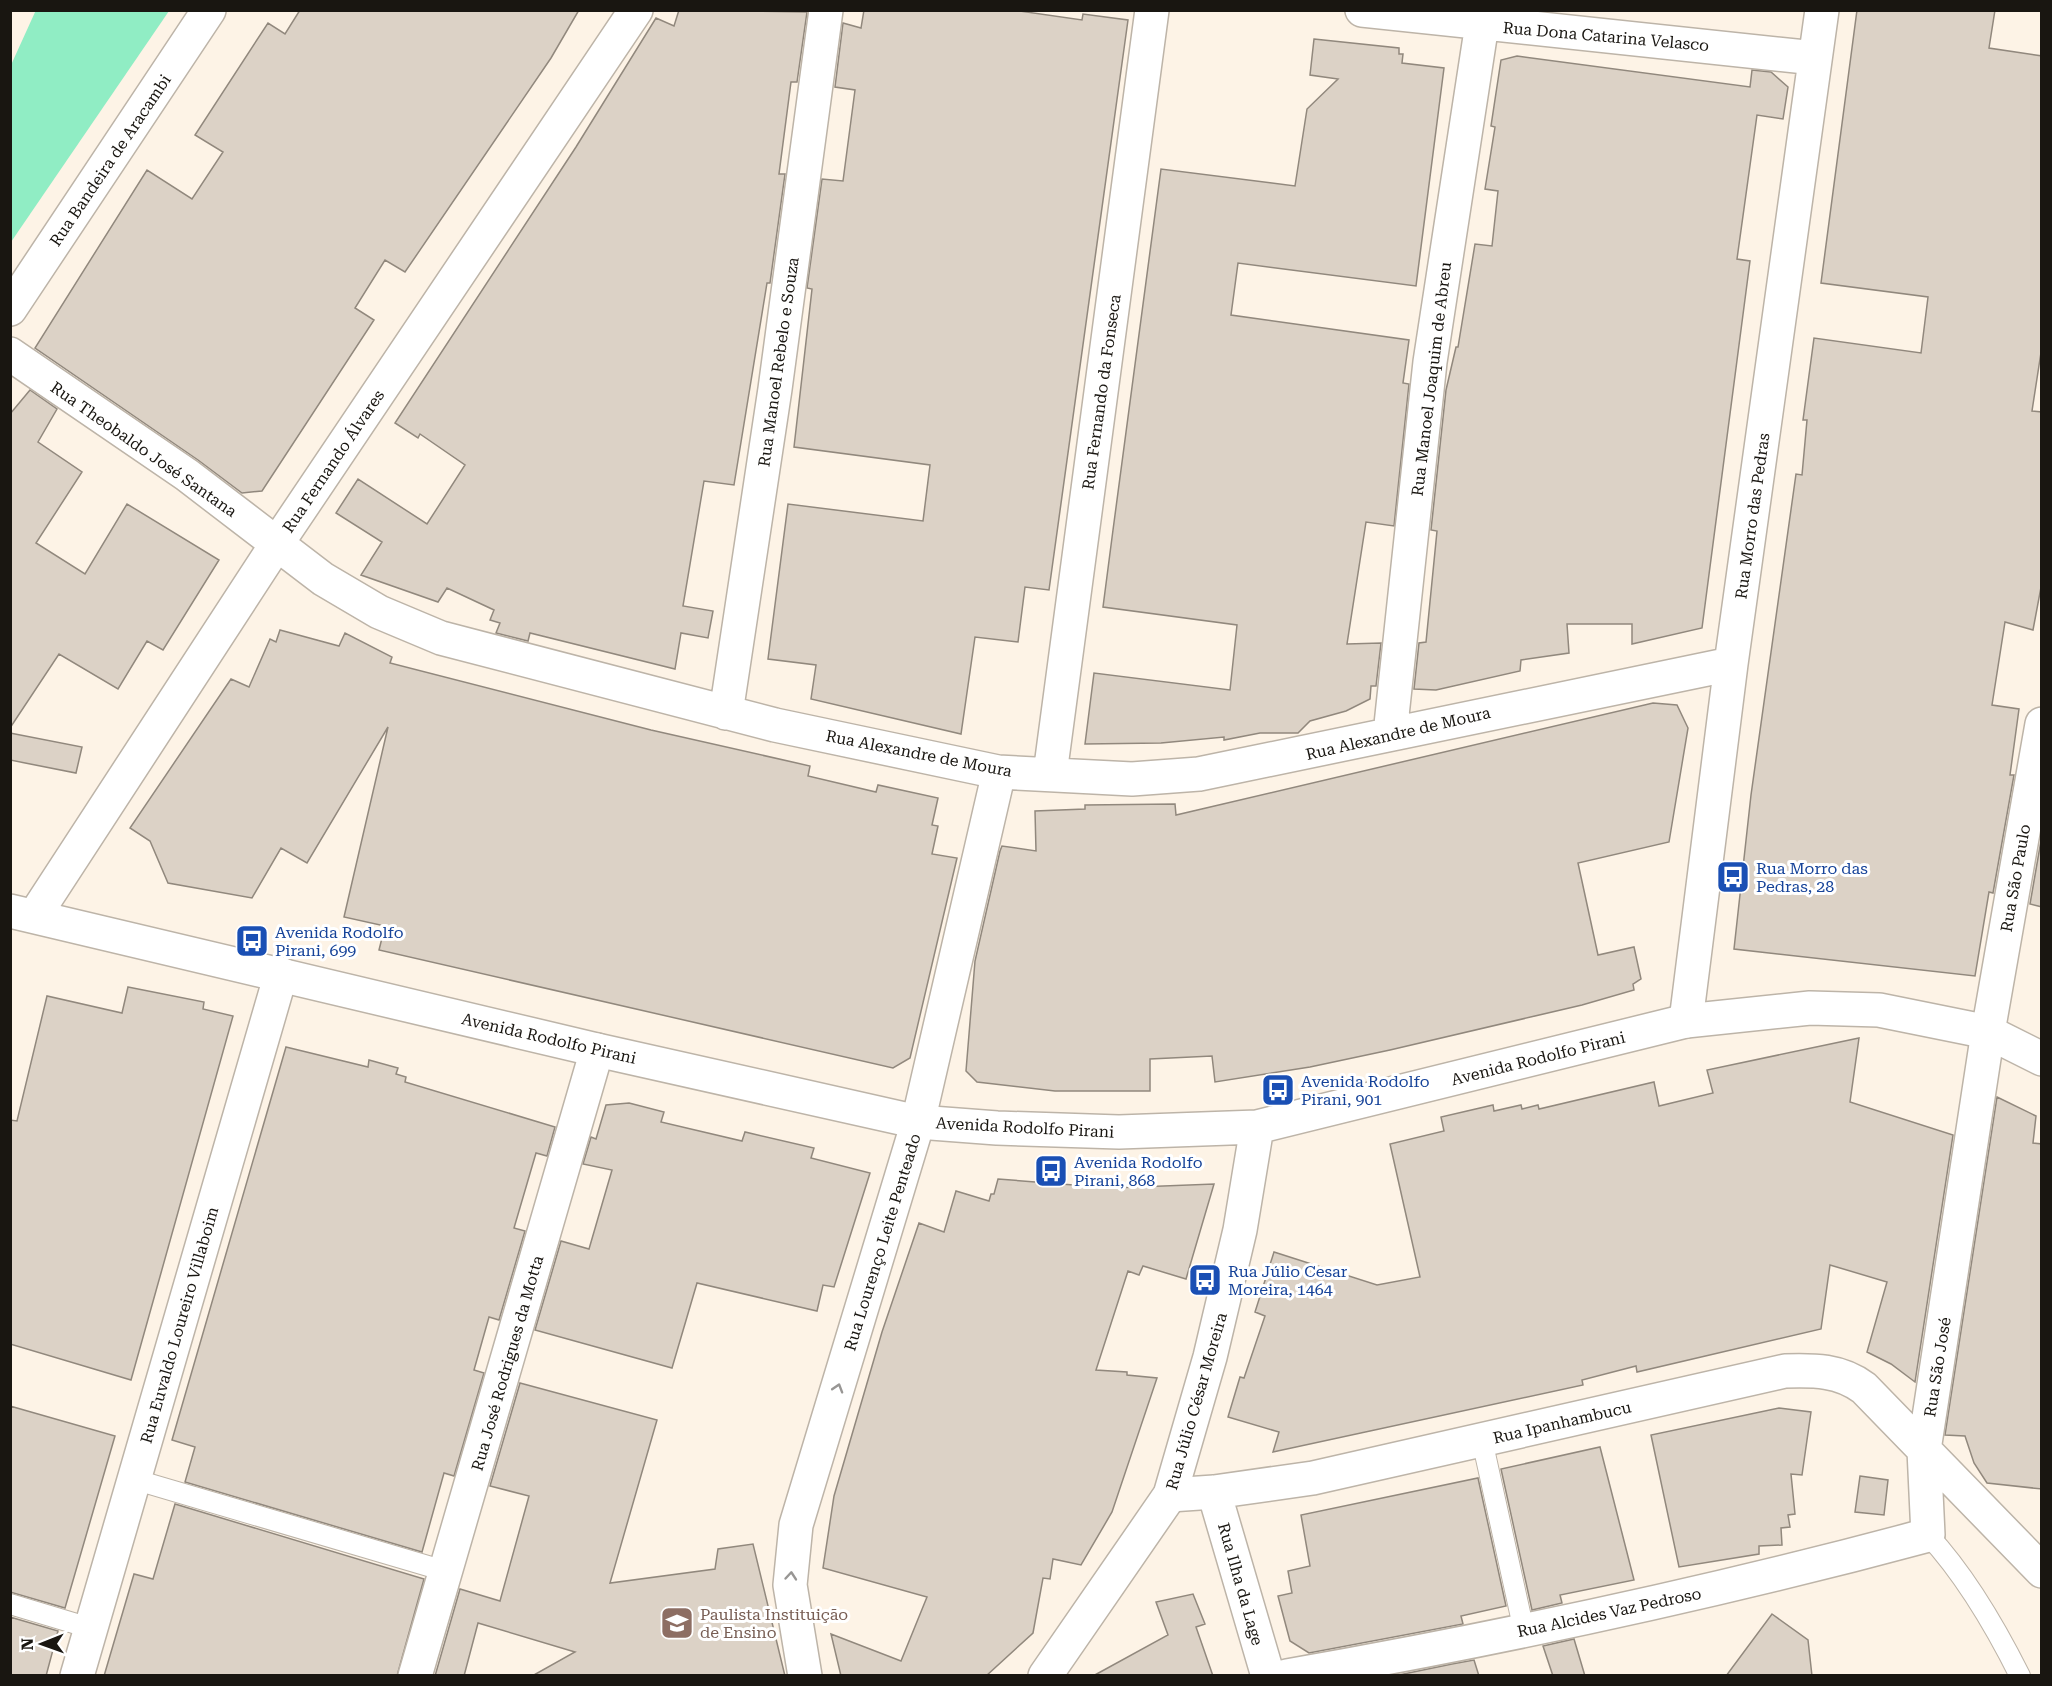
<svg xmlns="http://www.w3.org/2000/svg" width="2052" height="1686" viewBox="0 0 2052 1686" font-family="'Roboto Serif',serif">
  <rect width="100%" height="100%" fill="#fdf3e6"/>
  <!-- green -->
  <path fill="#90edc4" d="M36,10L169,11L11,242V65Z"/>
  <!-- building -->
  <path fill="#dcd2c6" stroke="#91887d" stroke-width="1.5" d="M300,10H579L551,58L405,272L385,260L355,308L374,320L262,491L242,493L198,460L35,348L147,170L192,199L223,152L195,135L268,23L285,34Z
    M679,10L807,12L797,82H791L779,174H785L770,283H767L734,485L704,481L683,606L713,611L708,638L681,633L675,669L530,633L528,641L496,633L500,623L490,620L494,610L447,588L438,602L361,575L382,542L336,513L358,479L427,524L465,465L420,434L418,438L395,423L576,147L656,18L674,26Z
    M864,10H1012L1082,20L1083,14L1128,20L1049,590L1025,587L1018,642L975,637L961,734L811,699L816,665L768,659L788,504L923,521L930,465L794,447L812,289L807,288L822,179L843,181L855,90L835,87L843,23L861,28Z
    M1857,10H1995L1989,48L2042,56V346L2032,411L2042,412V582L2033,630L2005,622L1992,705L2019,709L2010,775H2014L1993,893L1989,892L1975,976L1734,949L1751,795L1796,474L1802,475L1807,420H1803L1814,338L1921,353L1928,297L1821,283Z
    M1314,39L1399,48V54H1403L1402,63L1444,68L1416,286L1238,263L1231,315L1409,340L1403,383L1409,384L1394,526L1366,522L1347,644L1381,643L1376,686H1371L1370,699L1346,711L1310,721L1298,733H1260L1224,740V737L1161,743L1085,744L1094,673L1230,690L1237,625L1103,607L1113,530L1161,169L1295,186L1307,109L1338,79L1310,75Z
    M1517,56L1750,87L1752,70L1771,72L1788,87L1783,119L1757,115L1737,259L1750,261L1702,628L1632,644V624H1567L1569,653L1521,660L1520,671L1436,690L1414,689L1419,643L1426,642L1437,531L1431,530L1446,390L1456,347H1458L1475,244L1492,246L1498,191L1485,189L1495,127L1491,126L1501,60Z
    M30,390L57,409L38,442L82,472L36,543L85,574L127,504L219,560L163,650L147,641L118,689L59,654L10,728V414Z
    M280,630L339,646L345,633L392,657L390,663L651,730L810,766L808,776L876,792L878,785L938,798L932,825L938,826L932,854L957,858L910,1058L893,1068L379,950L385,926L344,917L388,727L307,863L281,848L252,898L168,883L150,841L130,828L231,679L249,687L270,639L276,642Z
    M1653,703L1677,705L1688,728L1669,842L1578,863L1598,955L1634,947L1641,979L1633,984L1634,990L1582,1005L1390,1050L1310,1067L1215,1082L1212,1056L1150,1059V1091H1055L977,1082L966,1071L975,961L1000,851L1002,846L1036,851L1035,811L1085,809V805L1175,804L1176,815Z
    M10,733L82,747L76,773L10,760Z
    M2042,835V907L2030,904Z
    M128,987L204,1002L203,1009L233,1016L131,1380L10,1344V1120L17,1121L47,996L122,1013Z
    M1859,1038L1850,1102L1953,1135L1915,1382L1891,1364L1867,1352L1887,1282L1830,1265L1821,1329L1637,1372L1636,1366L1582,1380L1583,1385L1273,1452L1279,1432L1228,1417L1240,1377L1244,1378L1265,1316L1255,1312L1274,1252L1377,1285L1420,1277L1390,1144L1444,1131L1441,1117L1493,1105L1494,1111L1521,1105L1522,1109L1538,1105L1539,1109L1654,1082L1659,1106L1713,1093L1707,1070Z
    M286,1047L368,1067L369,1060L398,1068L396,1074L406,1077L405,1082L555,1127L547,1156L536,1153L514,1228L525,1231L499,1320L489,1317L474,1370L484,1373L454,1476L444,1473L422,1552L185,1482L195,1447L172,1440Z
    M1997,1097L2036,1116L2033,1143L2042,1144V1489L1987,1483L1974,1463L1965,1436L1945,1435Z
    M629,1103L664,1112L661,1122L742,1141L745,1132L814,1148L811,1158L870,1173L834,1287L823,1285L817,1311L697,1283L672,1368L535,1330L561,1241L589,1249L612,1170L583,1164L591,1137L596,1139L606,1105Z
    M998,1179L1112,1188L1214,1184L1186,1279L1143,1266L1139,1275L1128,1271L1096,1370L1127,1372V1375L1157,1378L1112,1512L1081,1565L1053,1559L1050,1579L1043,1578L1033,1633L986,1676H841L831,1634L901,1661L927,1597L823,1568L834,1496L882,1332L919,1223L944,1232L956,1191L989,1201L991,1194H994Z
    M520,1383L657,1420L610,1583L715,1569L718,1549L753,1544L785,1676H532L575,1652L478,1623L464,1676H435L460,1589L500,1601L529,1496L490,1486Z
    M10,1406L115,1436L65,1608L10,1592Z
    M1779,1408L1811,1412L1802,1475L1791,1474L1795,1514L1788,1515L1790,1527L1781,1528L1782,1545L1759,1546V1554L1679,1567L1651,1435Z
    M1600,1447L1634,1580L1560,1595L1562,1603L1532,1610L1501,1469Z
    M1860,1476L1888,1480L1884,1515L1855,1512Z
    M1478,1478L1506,1606L1461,1616L1463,1624L1309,1653L1290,1641L1278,1596L1292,1593L1288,1571L1310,1566L1301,1515Z
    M175,1504L424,1579L397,1676H104L134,1574L153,1579Z
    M1193,1594L1205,1624L1196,1627L1213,1676H1093L1168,1635L1156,1602Z
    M1772,1614L1808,1640L1812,1676H1726Z
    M10,1617L58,1631L46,1676H10Z
    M1574,1639L1585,1676H1553L1543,1646Z
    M1474,1660L1479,1676H1394L1452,1664Z"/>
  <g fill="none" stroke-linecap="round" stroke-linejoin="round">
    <!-- service casing -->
    <g stroke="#bdb4a8" stroke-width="22">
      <path id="service" d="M1482,1440L1524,1631
        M133,1479L445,1571
        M1928,1535C1966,1576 1995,1626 2020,1676
        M10,1604L90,1628"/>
    </g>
    <!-- minor casing -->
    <g stroke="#bdb4a8" stroke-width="36">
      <path id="minor" d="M1362,10L1815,58
        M10,354L187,475L323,579L379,612L441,638L775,725L998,772L1132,779L1199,774L1731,664
        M726,713L775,389L826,10
        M1390,734L1430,362L1482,24
        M1050,774L1152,10
        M35,915L276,545L636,10
        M1686,1021L1731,664L1822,10
        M1214,1492L1268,1676
        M1170,1495L1214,1492L1313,1478L1785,1371C1814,1370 1840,1370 1864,1388L2042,1571
        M77,1676L281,974
        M415,1676L597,1050
        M805,1676L790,1585L796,1525L918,1122L999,772
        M1287,1676C1502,1638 1717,1592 1928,1535L1924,1450L1988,1032L2042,724"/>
    </g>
    <!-- secondary casing -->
    <g stroke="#bdb4a8" stroke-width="36">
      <path id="secondary" d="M10,309L209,10
        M10,911L597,1050L918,1122L997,1128L1119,1132L1257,1127L1686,1021L1810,1008L1879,1010L1988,1032L2042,1059
        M1045,1676L1170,1495L1210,1357L1240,1230L1257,1127"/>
    </g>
    <!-- service -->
    <use href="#service" stroke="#fff" stroke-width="20"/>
    <!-- minor -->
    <use href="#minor" stroke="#fff" stroke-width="33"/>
    <!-- secondary -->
    <use href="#secondary" stroke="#fff" stroke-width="33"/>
  </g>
  <!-- one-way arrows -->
  <defs><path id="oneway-chevron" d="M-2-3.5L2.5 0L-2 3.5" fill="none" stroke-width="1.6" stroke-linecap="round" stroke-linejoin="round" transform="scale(1.5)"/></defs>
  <g stroke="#989694">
    <use href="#oneway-chevron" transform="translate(838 1388) rotate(-73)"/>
    <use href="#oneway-chevron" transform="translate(791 1576) rotate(-85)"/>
  </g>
  <!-- icons -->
  <defs>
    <g id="bus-square" transform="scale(1.725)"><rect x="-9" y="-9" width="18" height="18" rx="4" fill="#1a4fb4" stroke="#fff"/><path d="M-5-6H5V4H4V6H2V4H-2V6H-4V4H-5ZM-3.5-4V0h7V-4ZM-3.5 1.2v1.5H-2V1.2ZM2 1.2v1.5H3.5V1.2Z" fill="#fff"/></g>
    <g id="school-square" transform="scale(1.725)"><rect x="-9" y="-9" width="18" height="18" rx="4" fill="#8d6e63" stroke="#fff"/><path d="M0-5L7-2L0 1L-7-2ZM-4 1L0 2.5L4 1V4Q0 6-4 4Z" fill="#fff"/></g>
  </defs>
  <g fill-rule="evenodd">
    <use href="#bus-square" x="1733" y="877"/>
    <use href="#bus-square" x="252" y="941"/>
    <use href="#bus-square" x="1278" y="1090"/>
    <use href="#bus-square" x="1051" y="1171"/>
    <use href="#bus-square" x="1205" y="1280"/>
    <use href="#school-square" x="677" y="1623"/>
  </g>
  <g text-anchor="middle" stroke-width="6" stroke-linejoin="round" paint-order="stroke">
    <!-- street labels -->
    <g font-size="16" fill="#191611" stroke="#fff">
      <text transform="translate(1606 36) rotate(5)" y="6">Rua Dona Catarina Velasco</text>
      <text transform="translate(110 160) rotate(-56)" y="6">Rua Bandeira de Aracambi</text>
      <text transform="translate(778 362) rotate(-82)" y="6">Rua Manoel Rebelo e Souza</text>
      <text transform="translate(1431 379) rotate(-83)" y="6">Rua Manoel Joaquim de Abreu</text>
      <text transform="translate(1101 392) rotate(-82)" y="6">Rua Fernando da Fonseca</text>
      <text transform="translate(144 449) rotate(35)" y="6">Rua Theobaldo José Santana</text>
      <text transform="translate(333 461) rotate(-56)" y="6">Rua Fernando Álvares</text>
      <text transform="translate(1752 516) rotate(-82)" y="6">Rua Morro das Pedras</text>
      <text transform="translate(1398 733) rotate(-13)" y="6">Rua Alexandre de Moura</text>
      <text transform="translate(919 753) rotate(11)" y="6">Rua Alexandre de Moura</text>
      <text transform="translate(2015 878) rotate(-80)" y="6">Rua São Paulo</text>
      <text transform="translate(549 1038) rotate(13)" y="6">Avenida Rodolfo Pirani</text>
      <text transform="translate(1538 1058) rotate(-14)" y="6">Avenida Rodolfo Pirani</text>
      <text transform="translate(1025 1127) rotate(3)" y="6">Avenida Rodolfo Pirani</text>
      <text transform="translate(882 1242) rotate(-73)" y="6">Rua Lourenço Leite Penteado</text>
      <text transform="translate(179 1325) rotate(-74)" y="6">Rua Euvaldo Loureiro Villaboim</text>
      <text transform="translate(507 1363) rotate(-74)" y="6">Rua José Rodrigues da Motta</text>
      <text transform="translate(1937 1367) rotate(-81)" y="6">Rua São José</text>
      <text transform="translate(1196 1401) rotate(-74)" y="6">Rua Júlio César Moreira</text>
      <text transform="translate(1562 1422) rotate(-13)" y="6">Rua Ipanhambucu</text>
      <text transform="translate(1241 1584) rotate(74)" y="6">Rua Ilha da Lage</text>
      <text transform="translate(1609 1612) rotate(-12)" y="6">Rua Alcides Vaz Pedroso</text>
    </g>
    <!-- transit labels -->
    <g font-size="16" fill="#164399" stroke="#fff" text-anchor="start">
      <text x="1756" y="874">Rua Morro das<tspan x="1756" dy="18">Pedras, 28</tspan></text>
      <text x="275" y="938">Avenida Rodolfo<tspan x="275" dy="18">Pirani, 699</tspan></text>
      <text x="1301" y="1087">Avenida Rodolfo<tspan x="1301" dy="18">Pirani, 901</tspan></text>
      <text x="1074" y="1168">Avenida Rodolfo<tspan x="1074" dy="18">Pirani, 868</tspan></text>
      <text x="1228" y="1277">Rua Júlio Cesar<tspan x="1228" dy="18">Moreira, 1464</tspan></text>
    </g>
    <!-- education labels -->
    <g font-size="16" fill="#785e54" stroke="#fff" text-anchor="start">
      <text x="700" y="1620">Paulista Instituição<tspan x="700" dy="18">de Ensino</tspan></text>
    </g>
  </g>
  <!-- border -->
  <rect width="2052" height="1686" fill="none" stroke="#191611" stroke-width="24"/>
  <!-- north arrow -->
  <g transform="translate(42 1644) rotate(269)" stroke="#ffffff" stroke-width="4.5" paint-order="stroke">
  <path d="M0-4.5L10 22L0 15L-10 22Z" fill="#191611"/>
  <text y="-9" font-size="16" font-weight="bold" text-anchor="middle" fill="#191611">N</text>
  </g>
</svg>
